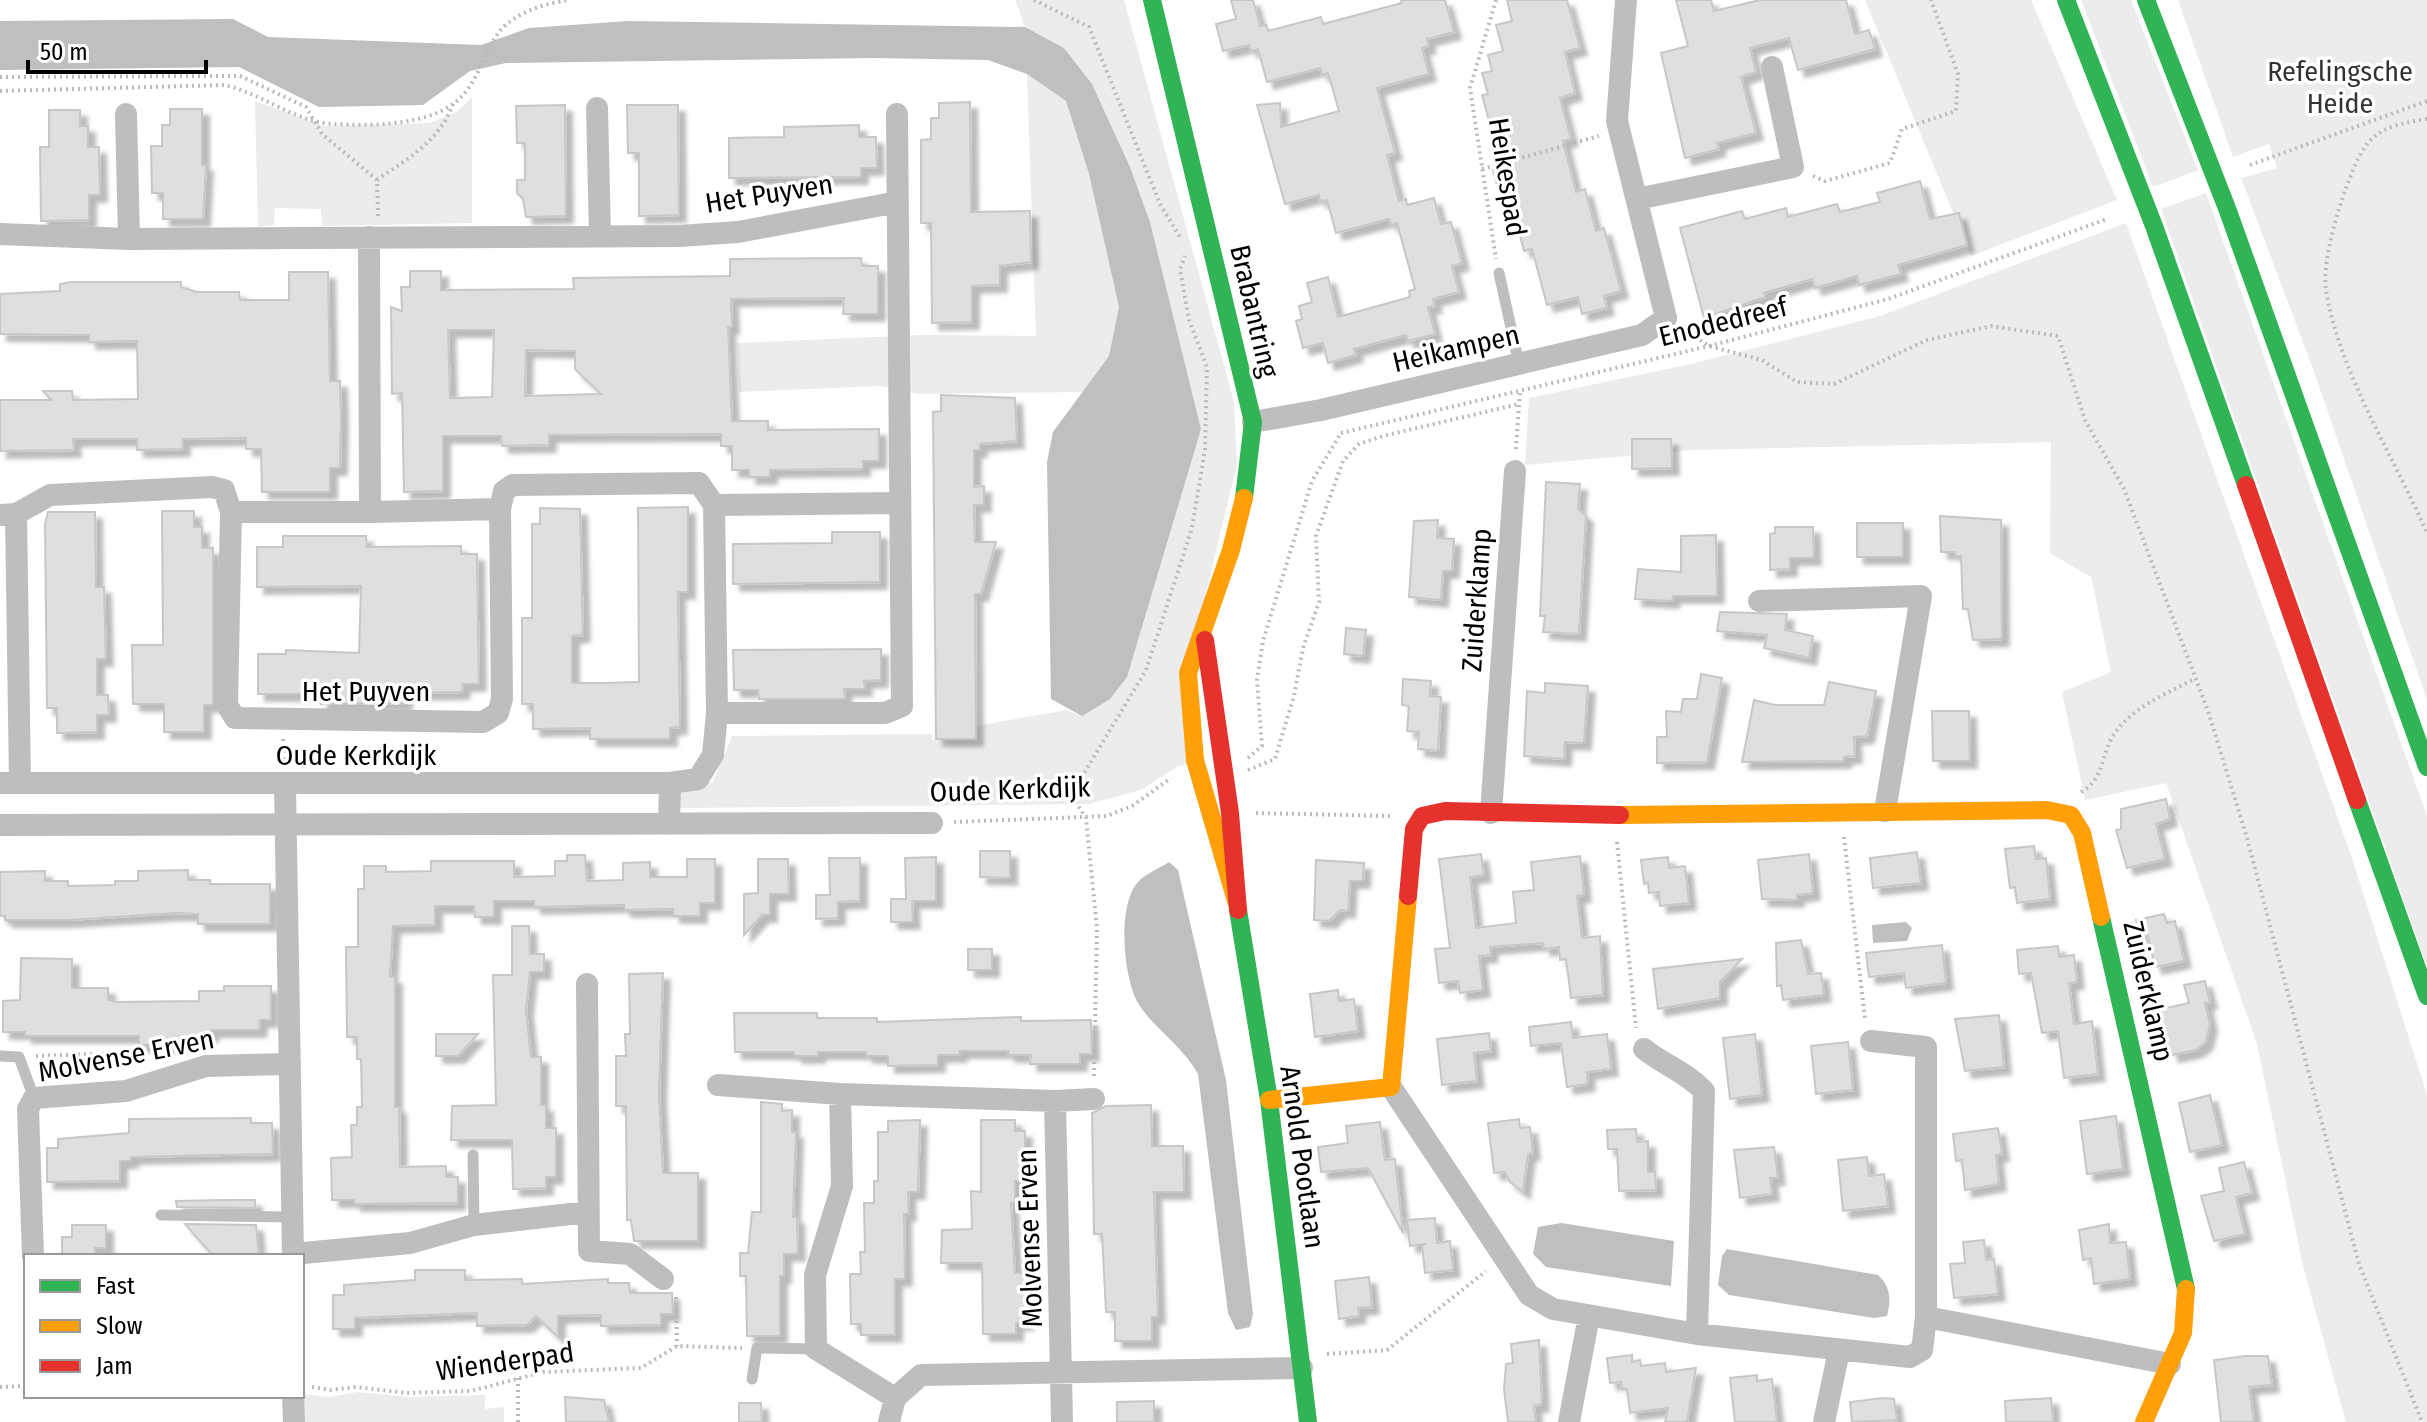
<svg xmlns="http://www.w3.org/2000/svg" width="2427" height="1422" viewBox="0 0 2427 1422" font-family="'Fira Sans Condensed',sans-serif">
  <defs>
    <filter id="shadow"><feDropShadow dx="7" dy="7" stdDeviation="2" flood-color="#0004"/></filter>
  </defs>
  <rect width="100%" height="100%" fill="#fff"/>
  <!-- green -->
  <path fill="#ececec" d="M1015,0H1124L1234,402L1237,464L1203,605L1188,764L1177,767L1141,790L1089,804L678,808V785L713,782L732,736L932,734V740H975L976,726L1066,710L1082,716L1201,429L1150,222L1130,167L1092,84L1064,48L1025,27Z
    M1865,0H2031L2117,200L1971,256Z
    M2081,0H2131L2198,170L2153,187Z
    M2178,0H2427V700L2312,366L2241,178L2277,168L2269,144L2233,157Z
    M1027,74L1066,101L1089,174L1119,307L1110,356L1083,392L920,394L880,386L739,392L737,343L919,335L1036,336Z
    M472,97V223L322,226L321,209L275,208L274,225L258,227L255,101L324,126L430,123L458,111Z
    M2206,193L2427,816V967L2161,209Z
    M2126,223L2352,858L2427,1095V1422H2346L2303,1266L2257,1044L2166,783L2085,800L2062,692L2111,672L2091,577L2050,553L2051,442L1693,450L1525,465L1529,398L1691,364L1880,316Z
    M357,1392L408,1397L485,1395V1409L504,1407V1422H305L303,1394L329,1397Z"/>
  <!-- water -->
  <path fill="#bfbfbf" d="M233,19L268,37L481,45L529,28L628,21L1025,27L1064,48L1092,84L1130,167L1150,222L1201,429L1127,677L1110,699L1082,716L1051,699L1047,462L1053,432L1109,356L1119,307L1089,174L1066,101L1027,74L988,60L875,58L506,63L470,71L423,105L319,107L239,67L0,70V21Z
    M1169,862L1178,870L1226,1080L1253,1314L1250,1327L1236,1330L1228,1313L1198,1074C1182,1045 1154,1029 1138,1003C1123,977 1117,905 1138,882C1145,874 1160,868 1169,862Z
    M1906,922L1912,928L1907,941L1873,943L1872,925Z
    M1561,1223L1674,1241L1671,1286L1546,1267L1533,1254L1538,1227Z
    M1727,1249L1878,1275C1891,1287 1891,1300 1887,1316L1874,1318L1729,1295L1718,1285L1722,1256Z"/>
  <!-- building -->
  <path fill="#dfdfdf" stroke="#c7c7c7" stroke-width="2" fill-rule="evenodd" filter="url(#shadow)" d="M1231,0H1253L1260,26L1266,25L1268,31L1321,17L1323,24L1402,3L1401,0H1445L1454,32L1427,39L1429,46L1422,48L1429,74L1377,88L1395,153L1387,155L1399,201L1406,199L1407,205L1434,198L1441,224L1451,222L1462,263L1452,266L1459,292L1433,299L1435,306L1428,307L1435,334L1408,341L1406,335L1354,349L1356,355L1328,363L1323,343L1303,348L1296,321L1302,319L1299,306L1312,302L1307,283L1328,277L1338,317L1410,297L1409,291L1415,289L1397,223L1391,225L1389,219L1336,233L1327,200L1320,201L1319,195L1285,204L1257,105L1280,103L1281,127L1339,111L1328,73L1322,75L1320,68L1267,82L1258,49L1251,51L1249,45L1223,51L1216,24L1236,19Z
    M1507,0H1567L1580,48L1565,52L1575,93L1560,98L1571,139L1563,141L1576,192L1585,189L1596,231L1604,228L1621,291L1604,296L1607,308L1582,314L1578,297L1547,305L1532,249L1524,251L1513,209L1504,212L1493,170L1502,168L1482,95L1488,94L1482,73L1492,71L1488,55L1503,51L1496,25L1512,21Z
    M1676,0H1711L1714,11L1760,0H1846L1855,34L1869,30L1875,49L1798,70L1789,38L1750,48L1756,72L1741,77L1756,133L1717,143L1719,149L1685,158L1661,53L1688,46Z
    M970,102L971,212L1030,211L1031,262L1000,266V285L972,286V322L932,323L931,223H921V140L931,139V118H939V103Z
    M565,105L566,216L526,217L523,199L517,193V180H525V143H517L516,106Z
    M627,105H678L679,215L639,216V153H628Z
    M170,109H202V165H206L203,219H163V193H152L151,146H162V125H170Z
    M49,110H80V126H88V147H99L100,195H89V220L41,221L40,147H49Z
    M859,125V137H876L877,168H861V177L729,178V138L784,137V127Z
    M1920,181L1930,219L1959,213L1967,245L1898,265L1901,274L1859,285L1857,276L1815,288L1812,279L1764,293L1765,297L1704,318L1680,228L1742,211L1745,219L1786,208L1788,217L1837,204L1840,212L1880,202L1877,193Z
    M861,258L862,266H878V314H843L844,298L731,299L732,327H728L732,421H768V430L879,429V461H863V469L770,470V477H749V470H732V446H721V434L549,435V445L502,446L501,436H443V491L404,492L402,393L392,394L391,307L402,311L401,287H410V271H441V290L574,289L573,278L730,276V259ZM448,330H494L492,397L450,398ZM526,350L575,351V369L601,394L525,396Z
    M289,272H328L330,381H340L341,418L340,468H330V492H262L261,449H246V438L183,439V449L137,450V439H73L74,450L0,451V400H51L43,391H72L73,400L138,399L137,341L89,342V335L0,334V294L60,291V284L71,282H181V287L197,292H239L240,300H289Z
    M941,395L1015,398L1017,441L980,444V450H974V487L984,486V505H974L975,542H996L981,594H975L976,739H936L933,412L941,411Z
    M1632,439H1671L1672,468L1632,469Z
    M1546,482L1580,484L1578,509L1586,516L1579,634L1543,632L1545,616H1540Z
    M688,507V592H678L680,727L670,728V739H590V728L533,729V704H522V618H532V524H540V508L580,509L583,635L572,636V683H606L639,682L638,508Z
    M162,511H194V527H202V548H213V705H204V732H164V704H133L132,645H163Z
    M48,512H95L96,587H104L106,659H97V695H108L109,715H97V732L57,733V708H47L45,524Z
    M1940,516L2001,520L2002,639L1973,640L1968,609H1963L1961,556H1955V552H1941Z
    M1438,520L1437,538L1454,539L1452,571H1443L1441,600L1409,597L1414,521Z
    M1857,523H1903V557H1857Z
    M1775,527H1813L1814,558H1790V569L1770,570V534L1775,533Z
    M832,532H880V582L733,584V544L832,543Z
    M1716,535L1717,596H1673L1672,601L1635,599L1638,569L1681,572V536Z
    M283,536H366L367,547L461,546V554H477L479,684H463L462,692L405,693V703L321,704V694H258V654H286V650L359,653L361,586L257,587V547H283Z
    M1720,612L1787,614L1785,630L1813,636L1809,658L1764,648L1767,635L1717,631Z
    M1346,628L1366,630L1363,656L1344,654Z
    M881,649V680L864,681L865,689H844L845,699H759L758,690H734L733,650Z
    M1701,674L1722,678L1707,762L1657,763V737H1667L1666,711L1681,712L1683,699H1697Z
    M1403,679L1431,681L1430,696L1441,697L1438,751L1418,749L1419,732L1407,731L1409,706L1402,705Z
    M1829,682L1876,691L1867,736L1854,737L1855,756L1844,757V761L1742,762L1754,700L1775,705H1824Z
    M1545,683L1588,686L1584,743L1565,742L1564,759L1524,756L1527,691L1545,693Z
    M1932,711H1969L1970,761H1933Z
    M2166,799L2170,819L2156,824L2165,859L2127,868L2116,830L2121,829V809Z
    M2034,846L2036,859L2046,858L2050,899L2017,903L2015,887L2010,888L2005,849Z
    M980,851H1010V878L980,877Z
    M1917,852L1921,883L1873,888L1870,858Z
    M1481,854L1484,875L1470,877L1476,928L1516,923L1513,892L1534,890L1531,862L1580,856L1584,895L1577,896L1582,938L1600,936L1603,995L1571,998L1566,959L1560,960L1559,947L1544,949L1543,943L1490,947L1491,955L1479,956L1483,990L1460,993L1458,981L1439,983L1435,949L1450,948L1439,859Z
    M1809,854L1813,893L1797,895V900L1762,899L1758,860Z
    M567,855H585L587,881L623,880V863L650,862V877H687V859H715V903H700V916H673V909L624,910V905L534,907V901H494V917H475L474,906H435V925L393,926L390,977H395V1107H399L400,1167L446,1166V1177H458V1203L354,1204V1200H332L331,1158L352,1157L351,1125H357V1107H362L361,1059H357V1037H347L346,947H358V889H364V866H386V872L431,871V861H514V877L555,876V861H567Z
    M936,857V901H912L913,922H891V899H906L905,858Z
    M1668,857L1669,868L1685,866L1689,903L1660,906L1659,892L1649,893L1648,883L1644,884L1641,860Z
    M829,858H860V901L838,902V918L816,919V895H830Z
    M758,859H788L789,894H770V915H762L744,935V894L758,893Z
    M1316,860L1364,863L1363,881H1350L1348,911L1340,910L1329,921L1314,920Z
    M188,870V880H210V884H270V924H198V914L177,913L68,920H5V916H0V872L45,871V881H68V886L115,885V881H138V871Z
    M2164,914L2167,923L2175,921L2184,961L2155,967L2148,936L2140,938L2136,920Z
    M512,926H529L530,954H544V972H530L526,1010L531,1057H541V1105H546V1128H556V1177H546V1188L513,1189L512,1140H451L452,1106L496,1105L493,975H512Z
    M1801,940L1808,974L1821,973L1824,995L1783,1000L1781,985L1777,986L1776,943Z
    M1942,945L1946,983L1906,988L1904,973L1869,977L1866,953Z
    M2058,946L2059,957L2074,955L2077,982L2069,983L2074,1024L2092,1021L2098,1074L2064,1078L2058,1031L2042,1033L2031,973L2019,974L2017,950Z
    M968,949H992V970H968Z
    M21,958L72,959V988H108V1000L118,1002L199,1001V991H224V986H271V1020H260L259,1030H211V1035H189V1045H139V1036H25V1032H3V1001L20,1000Z
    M1742,959L1720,982V998L1658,1009L1653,969Z
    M663,973L659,1094L663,1173H698V1241H634L631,1220H627L626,1106H616V1056H626L625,1034H630L629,974Z
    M2205,981L2210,1002L2205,1003L2210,1024L2206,1042L2196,1050L2172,1055L2157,1010L2189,1003L2184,985Z
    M1338,990L1339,1001L1354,999L1358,1031L1315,1037L1310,994Z
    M734,1013H817V1018H877V1022L1021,1017V1021L1091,1020L1092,1054H1080V1064H1030L1031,1055H1008V1051H960V1055H938V1065L888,1066V1056H866V1052H818V1056H795L794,1052H735Z
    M1999,1015L2004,1067L1965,1071L1955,1019Z
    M1571,1022L1573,1038L1607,1034L1611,1069L1587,1072L1588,1084L1567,1087L1561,1043L1531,1046L1529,1027Z
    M1489,1033L1491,1051L1474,1053L1477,1081L1442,1085L1437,1039Z
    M436,1034H478L458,1056H436Z
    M1755,1034L1762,1095L1730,1099L1723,1038Z
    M1848,1042L1853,1090L1816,1094L1811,1046Z
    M2210,1095L2222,1145L2190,1152L2179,1103Z
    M761,1102L782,1104V1111L792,1110V1132H796L793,1217H797L798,1254H784V1276H780V1336H747L746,1276H740V1253H748L752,1212H761Z
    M1151,1105L1152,1146H1183L1184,1192H1154L1158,1317H1152V1341H1115V1312H1106L1102,1234H1094L1092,1113L1106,1106Z
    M2116,1116L2123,1169L2087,1174L2080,1121Z
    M251,1118V1123H272L273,1154L131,1157V1161H120V1181L47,1182V1148H58V1139L129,1133V1119Z
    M1519,1119L1520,1128L1530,1127L1533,1153L1528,1154L1523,1192L1510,1182L1505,1172L1494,1173L1488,1123Z
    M920,1120L918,1192H908L909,1214H904L905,1279H895V1335H861V1324H851L850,1274H861L860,1252H865L864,1203H874V1181H878V1132H888V1121Z
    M981,1120H1015V1131H1025V1181H1015V1203H1011L1015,1273H1026V1323H1016V1334H983L982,1263H941L942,1230L972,1229L971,1191L981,1192Z
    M1380,1122L1385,1160L1395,1159L1403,1233L1368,1168L1321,1172L1318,1147L1348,1143L1346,1126Z
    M1998,1128L2002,1154L1996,1155L1999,1184L1965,1190L1962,1160L1956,1161L1953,1134Z
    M1636,1129L1637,1142L1648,1141V1172H1655L1656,1190L1619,1191L1617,1149H1608L1607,1130Z
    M1774,1147L1778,1178H1770L1772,1194L1740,1198L1734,1150Z
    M1867,1157L1869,1176L1884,1174L1888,1206L1843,1211L1838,1160Z
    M2244,1162L2252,1193L2236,1197L2245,1234L2214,1241L2201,1196L2224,1191L2219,1168Z
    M227,1200H255V1208L177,1207L176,1201Z
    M1435,1218L1437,1243L1450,1241L1453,1270L1425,1273L1422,1245L1426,1244L1410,1246L1407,1220Z
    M185,1224L256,1225L259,1256H213Z
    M2109,1224L2110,1243L2126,1242L2130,1279L2094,1284L2091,1258L2083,1260L2079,1230Z
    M72,1225H106V1248H95V1256H62V1237H72Z
    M1984,1240L1986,1260L1994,1259L1998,1294L1954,1298L1950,1264L1965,1263L1963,1242Z
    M415,1270H465V1280L522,1279V1284L608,1279V1283H629L630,1293H672L673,1314H661V1325L601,1326V1315L558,1316V1337L536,1316L527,1325L477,1326V1313L355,1318V1329H333V1295H344V1285L415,1280Z
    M1369,1277L1372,1307L1358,1308L1359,1316L1339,1319L1335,1281Z
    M1539,1340L1542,1404L1534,1406L1536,1422H1508L1504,1389L1506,1364L1513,1363L1511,1344Z
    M1632,1355V1362L1640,1360L1641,1366L1665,1363L1666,1372L1696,1368L1687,1422H1665L1668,1408L1630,1413L1627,1389H1622L1621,1382L1610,1383L1607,1358Z
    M2245,1356H2268L2272,1385L2249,1387L2254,1422H2221L2214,1360Z
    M1757,1375V1381L1772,1379L1777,1422H1735L1730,1378Z
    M565,1397L604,1400L609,1422H566Z
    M1883,1398L1894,1399L1897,1420L1852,1422L1850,1402Z
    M2051,1398L2053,1422H2006L2005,1401Z
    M1154,1401V1422H1117V1402Z
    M739,1403H761L762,1422H739Z"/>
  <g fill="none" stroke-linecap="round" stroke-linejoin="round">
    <!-- path -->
    <path stroke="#b9b9b9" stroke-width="4" stroke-dasharray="2 4" stroke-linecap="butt" d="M1034,0L1089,27L1160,204L1180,237
      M1496,0L1470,88L1496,259
      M0,77L240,76L306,107L322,134L377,180
      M0,91L224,85C261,93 295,122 333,124C370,126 422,126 453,104C478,86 482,55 499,32C515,12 546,3 570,0
      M2427,119C2372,127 2365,138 2346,188C2337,213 2322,263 2326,290C2339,372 2394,457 2427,533
      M2250,165L2427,101
      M1482,169L1599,136
      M1813,176L1825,181L1890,163L1902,129L1956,111L1958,74L1931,0
      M378,216L377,180C407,159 440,141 453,104
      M1685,330L1709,346L1762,360L1797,382L1834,384L1927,340L1991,326L2058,336L2085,420L2124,489L2208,711L2247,838L2359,1264L2422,1422
      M1341,433L1709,346L1888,299L2107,219
      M1516,449L1520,390
      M283,739L284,762
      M1248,758L1262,746L1257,680L1263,641L1312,481L1341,433
      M1248,770L1275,759L1294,696L1303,648L1319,602L1316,536L1343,461L1359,444L1383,436L1519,404
      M2081,792C2105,779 2101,752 2115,733C2134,706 2166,694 2194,679
      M1256,813L1391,816
      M954,822L1107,816L1132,806L1171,778
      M1844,837L1865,1019
      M1617,842L1636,1028
      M36,1056L123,1053L124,1069
      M1094,1076L1097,929L1086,818L1071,795L1146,670L1192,528L1205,449L1207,367L1189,320L1180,269L1185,256
      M676,1297L677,1346
      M1327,1354L1387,1350L1486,1271
      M0,1387L26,1386
      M312,1387L330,1390L356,1387L407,1393L471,1391L543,1372L641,1368L677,1346L742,1348
      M518,1422V1378"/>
    <!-- lane -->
    <path stroke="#bebebe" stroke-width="11" d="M1499,273L1519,364
      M0,1056L19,1057L34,1098
      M473,1155L474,1225
      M161,1215L292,1217
      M752,1379L757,1348L816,1349"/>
    <!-- street -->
    <path stroke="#bebebe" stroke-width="22" d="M597,108L600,235
      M126,114L129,239
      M1637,199L1793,167L1772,67
      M0,234L129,239L679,236L738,232L898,202
      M369,237L370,512L500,509L504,491L513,485L699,483L714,505L899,503
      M1253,422L1321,410L1642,335L1666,318L1617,121L1626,0
      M714,505L717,713
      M231,512H370
      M16,514L20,783
      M0,515L16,514L50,495L212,487L224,490L231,512L227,705L235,718L483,722L498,713L502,699L500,509
      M1759,601L1921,596L1885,811
      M0,783H670L669,824
      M670,783L698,779L713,755L717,713H885L902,706L897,114
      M285,785L293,1256
      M1491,813L1515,471
      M0,825L932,823
      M587,984L589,1251L630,1254L663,1279
      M1644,1049C1664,1065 1686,1072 1704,1091L1697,1334
      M718,1085L840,1094L1055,1101
      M1391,1087L1529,1295L1553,1309L1697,1334L1910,1357L1922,1350L1926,1317V1047L1871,1041
      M840,1094L842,1186L815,1275L816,1349L895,1398L921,1375L1302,1368
      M293,1254L410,1243L474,1225L588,1212
      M33,1256L28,1109L34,1098L126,1091L206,1066L290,1064
      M1926,1317L2170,1364
      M293,1396L294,1422
      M889,1422L895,1398
      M1062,1422L1055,1101L1094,1099
      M1569,1422L1589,1316
      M1824,1422L1839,1351"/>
    <!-- fast -->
    <path stroke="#30b455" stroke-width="18" d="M1152,0L1253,422L1244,498
      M2066,0L2154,226L2246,485
      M2146,0L2228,211L2427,767
      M2357,800L2427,996
      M1238,910L1269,1100L1308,1422
      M2101,917L2186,1289"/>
    <!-- slow -->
    <path stroke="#ff9f0a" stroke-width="18" d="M1620,815L2047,810L2071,815L2082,833L2101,917
      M1236,901L1195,760L1188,673L1231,550L1244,498
      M1269,1100L1391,1087L1408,896
      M2144,1422L2183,1333L2186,1289"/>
    <!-- jam -->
    <path stroke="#e5322d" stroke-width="18" d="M2246,485L2357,800
      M1205,640L1230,813L1238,910
      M1408,896L1414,829L1422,816L1445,811L1620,815"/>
  </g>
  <g text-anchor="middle" stroke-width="7" stroke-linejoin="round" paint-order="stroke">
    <!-- park labels -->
    <g font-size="28" fill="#333" stroke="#fff">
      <text x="2340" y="81">Refelingsche<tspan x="2340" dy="32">Heide</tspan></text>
    </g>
    <!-- street labels -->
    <g font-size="28" fill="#000" stroke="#fff">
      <text transform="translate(1508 177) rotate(81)" y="10">Heikespad</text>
      <text transform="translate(769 193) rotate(-9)" y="10">Het Puyven</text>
      <text transform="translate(1255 311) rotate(77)" y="10">Brabantring</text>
      <text transform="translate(1723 321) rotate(-14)" y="10">Enodedreef</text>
      <text transform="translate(1456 348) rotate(-13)" y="10">Heikampen</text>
      <text transform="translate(1476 600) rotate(-86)" y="10">Zuiderklamp</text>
      <text x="366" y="701">Het Puyven</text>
      <text x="356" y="765">Oude Kerkdijk</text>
      <text transform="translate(1010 789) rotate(-2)" y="10">Oude Kerkdijk</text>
      <text transform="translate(2149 991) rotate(77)" y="10">Zuiderklamp</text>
      <text transform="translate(126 1055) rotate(-11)" y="10">Molvense Erven</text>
      <text transform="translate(1303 1157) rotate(82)" y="10">Arnold Pootlaan</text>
      <text transform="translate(1029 1238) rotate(-92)" y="10">Molvense Erven</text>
      <text transform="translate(505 1361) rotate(-8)" y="10">Wienderpad</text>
    </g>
  </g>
  <!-- legend -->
  <rect x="24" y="1254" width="280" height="144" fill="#ffffff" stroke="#999999" stroke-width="2"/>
  <rect x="40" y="1280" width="40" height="12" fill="#30b455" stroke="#999999" stroke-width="2"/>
  <text x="96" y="1294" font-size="24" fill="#000000">Fast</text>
  <rect x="40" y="1320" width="40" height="12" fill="#ff9f0a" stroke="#999999" stroke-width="2"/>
  <text x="96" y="1334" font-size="24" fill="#000000">Slow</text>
  <rect x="40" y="1360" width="40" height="12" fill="#e5322d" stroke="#999999" stroke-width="2"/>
  <text x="96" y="1374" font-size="24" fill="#000000">Jam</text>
  <!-- scale -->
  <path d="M28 60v12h178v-12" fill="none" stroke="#000000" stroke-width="4"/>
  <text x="40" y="60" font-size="24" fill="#000000" stroke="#ffffff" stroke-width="6" paint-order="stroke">50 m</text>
</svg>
